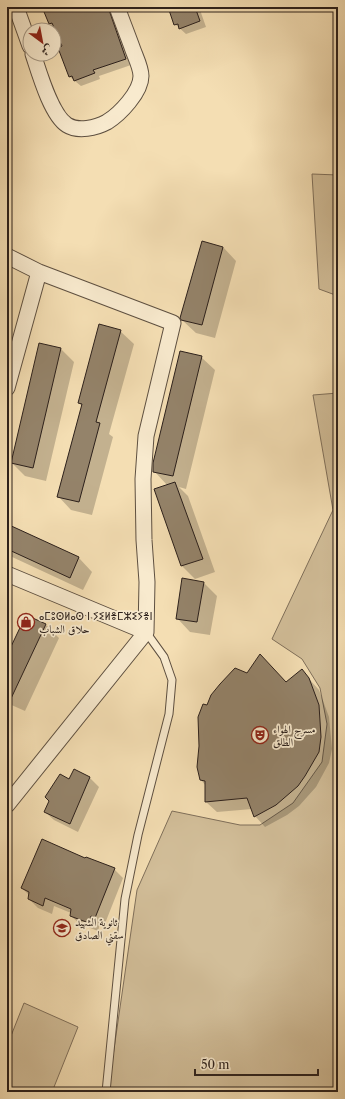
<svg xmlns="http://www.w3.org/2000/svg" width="345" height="1099" viewBox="0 0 345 1099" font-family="'Libre Caslon Text',Amiri,'Noto Sans Tifinagh',serif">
  <rect width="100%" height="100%" fill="#f4deb3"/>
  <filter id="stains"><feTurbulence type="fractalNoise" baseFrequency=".005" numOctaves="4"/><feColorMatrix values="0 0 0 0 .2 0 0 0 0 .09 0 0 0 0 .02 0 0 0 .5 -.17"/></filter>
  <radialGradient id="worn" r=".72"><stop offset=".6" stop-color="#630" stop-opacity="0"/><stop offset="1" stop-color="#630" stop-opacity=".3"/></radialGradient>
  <!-- green -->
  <path fill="#d2be99" stroke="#7f6f5a" d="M312,174L338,175V296L319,289Z
    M338,393V1092H104L112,1063L137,890L172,811L240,825H260L293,803L322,762L327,724L320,688L302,659L272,639L333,510L313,395Z
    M24,1003L78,1027L52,1092H7V1046Z"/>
  <!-- shadow -->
  <path fill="#0003" d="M43,7H111L131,65L99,76L100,79L81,86L70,77L63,47L56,29L49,23Z
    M169,7H199L206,27L186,34L175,24Z
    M223,247L236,261L215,338L196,333L182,320Z
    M120,331L134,344L109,434L113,437L92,515L71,510L58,496L82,406L79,403Z
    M61,349L74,362L46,481L25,476L12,463Z
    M201,357L215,370L186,489L179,487L188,496L215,572L195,579L182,566L155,490L168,486L154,471Z
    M7,525L79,558L92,572L83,590L10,556L7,553Z
    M204,583L217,596L210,635L190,632L177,618Z
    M27,616L46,625L59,638L25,711L7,703V657Z
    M302,671L319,690L329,717L332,749L329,763L316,787L299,806L287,815L265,827L255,816L252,809L217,812L206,802V786L201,780L208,706L247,674L286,683Z
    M75,770L90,778L99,787L78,832L54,820L45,812L69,781Z
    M86,860L114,869L123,878L104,926L100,924L98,931L80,924L71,916V913L54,906L52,914L38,908L29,899V895L22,888Z"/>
  <!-- building -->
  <path fill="#94836a" stroke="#2c201b" d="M42,7H108L126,59L93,70L95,73L74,81L72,76L69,77L58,48L62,46L52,23L49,24Z
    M168,7H195L200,21L179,29L178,24L174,25Z
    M202,241L223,247L202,325L181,320L180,318Z
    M99,324L121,330L96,422L100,423L79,502L57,497L82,404L78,403Z
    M39,343L61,348L33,468L11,463Z
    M180,351L202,356L173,476L153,472V463Z
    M175,482L203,559L181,566L154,489Z
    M7,524L79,557L70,578L7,549Z
    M182,578L204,582L197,622L176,619Z
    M26,615L46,624L7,707V655Z
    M260,654L286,682L302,669L309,678L319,705L321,737L319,752L305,776L298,786L276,805L254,817L247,798L205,802V781L200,780L197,767L199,746L198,717L203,704L207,705L211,695L220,684L235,668L247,673Z
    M74,769L90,777L70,824L44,812L49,801L45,797L60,774L69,779Z
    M42,839L85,858L86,857L115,868L95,918L91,916L89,923L70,916L71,909L45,898L43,906L28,899L29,892L21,888Z"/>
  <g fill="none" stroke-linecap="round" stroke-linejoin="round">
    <!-- service casing -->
    <g stroke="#5e5041" stroke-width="9">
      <path id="service" d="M106,1092L125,899L138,835L169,714L172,680L164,657L146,632"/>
    </g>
    <!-- minor casing -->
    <g stroke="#5e5041" stroke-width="17">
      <path id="minor" d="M16,7L30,46
        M33,54C39,72 51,115 67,125C78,132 96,128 107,122C120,114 141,92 141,76C141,68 136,58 133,50C128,36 122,21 117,7
        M7,256L39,272L7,388
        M39,272L173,323L146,436L143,479L144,540L147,582L146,632
        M7,574L146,632L7,805"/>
    </g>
    <!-- service -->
    <use href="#service" stroke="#f8eace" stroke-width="7"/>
    <!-- minor -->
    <use href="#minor" stroke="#f8eace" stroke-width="15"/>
  </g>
  <!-- icons -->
  <defs>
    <g id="shop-ring" transform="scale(0.9)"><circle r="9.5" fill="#f8eace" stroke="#8f2418" stroke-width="1.5"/><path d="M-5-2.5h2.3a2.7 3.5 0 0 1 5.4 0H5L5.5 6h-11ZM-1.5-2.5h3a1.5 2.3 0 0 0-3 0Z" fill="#8f2418"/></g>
    <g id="theatre-ring" transform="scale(0.9)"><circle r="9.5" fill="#f8eace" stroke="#8f2418" stroke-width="1.5"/><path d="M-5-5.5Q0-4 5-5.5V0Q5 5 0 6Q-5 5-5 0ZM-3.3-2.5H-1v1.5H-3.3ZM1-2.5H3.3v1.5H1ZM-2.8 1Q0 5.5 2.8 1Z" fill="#8f2418"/></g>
    <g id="school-ring" transform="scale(0.9)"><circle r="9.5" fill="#f8eace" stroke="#8f2418" stroke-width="1.5"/><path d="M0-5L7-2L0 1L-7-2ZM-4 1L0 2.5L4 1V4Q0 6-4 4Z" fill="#8f2418"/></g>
  </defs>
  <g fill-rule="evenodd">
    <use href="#shop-ring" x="26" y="622"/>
    <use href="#theatre-ring" x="260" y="735"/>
    <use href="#school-ring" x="62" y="928"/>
  </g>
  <g text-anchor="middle" stroke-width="3.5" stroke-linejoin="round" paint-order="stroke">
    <!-- poi labels -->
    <g font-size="11" fill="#2c201b" stroke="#f8eace" text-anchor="start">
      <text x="39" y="620">ⴰⵎⵓⵙⵍⴰⵙ ⵏ ⵢⵉⵍⴻⵎⵣⵉⵢⴻⵏ<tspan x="39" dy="13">حلاق الشباب</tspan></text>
      <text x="273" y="733">مسرح الهواء<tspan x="273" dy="13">الطلق</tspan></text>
      <text x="75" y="926">ثانوية الشهيد<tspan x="75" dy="13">سقني الصادق</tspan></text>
    </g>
  </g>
  <!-- margin -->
  <rect width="345" height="1099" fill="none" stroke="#f4deb3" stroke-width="24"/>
  <rect x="8" y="8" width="329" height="1083" fill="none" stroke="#2c201b" stroke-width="2"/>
  <rect x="12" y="12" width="321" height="1075" fill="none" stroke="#2c201b"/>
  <!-- north arrow -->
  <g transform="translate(42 42) rotate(148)"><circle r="19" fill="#f8eace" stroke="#a69986"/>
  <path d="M0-3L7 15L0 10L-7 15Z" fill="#8f2418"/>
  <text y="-6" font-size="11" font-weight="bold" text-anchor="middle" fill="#2c201b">ش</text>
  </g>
  <!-- scale -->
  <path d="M195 1069v6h123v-6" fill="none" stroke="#2c201b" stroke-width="2"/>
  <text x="201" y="1069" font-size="12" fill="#2c201b" stroke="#f8eace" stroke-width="3" paint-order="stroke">50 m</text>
  <rect width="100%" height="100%" filter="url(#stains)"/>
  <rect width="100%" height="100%" fill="url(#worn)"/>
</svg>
